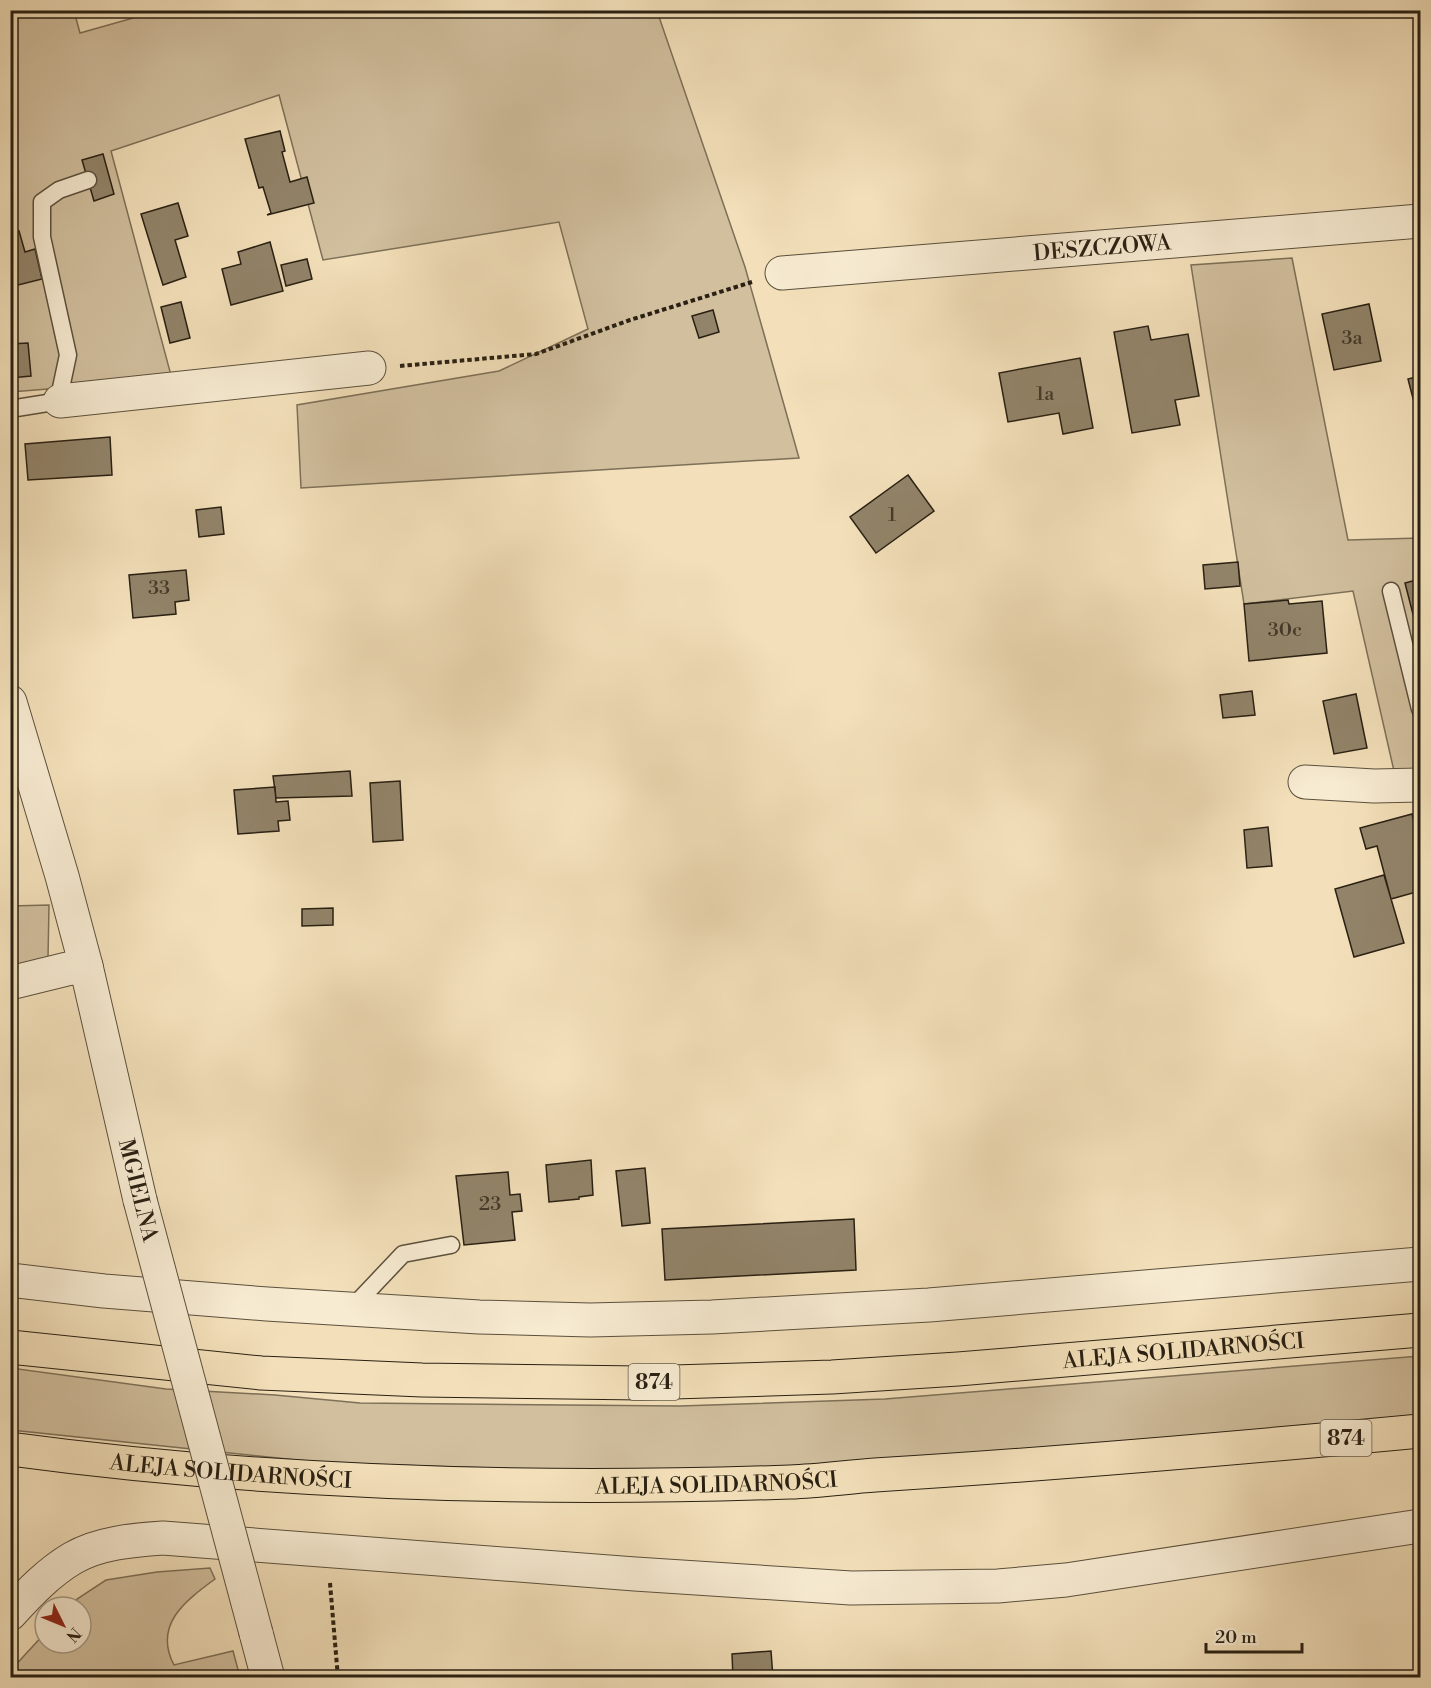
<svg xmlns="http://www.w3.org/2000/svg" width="1431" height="1688" viewBox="0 0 1431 1688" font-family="'Libre Bodoni',serif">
  <rect width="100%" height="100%" fill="#f3e0ba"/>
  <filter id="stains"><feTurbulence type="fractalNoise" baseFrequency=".00333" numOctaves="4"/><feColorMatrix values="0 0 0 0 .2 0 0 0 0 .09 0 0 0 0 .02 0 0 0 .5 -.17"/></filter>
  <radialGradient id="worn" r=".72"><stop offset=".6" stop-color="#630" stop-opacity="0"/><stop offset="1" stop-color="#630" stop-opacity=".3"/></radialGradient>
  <!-- green -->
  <path fill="#d1bf9e" stroke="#7d7058" stroke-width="1.5" d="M151,10L657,11L745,267L799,458L301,488L297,405L499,371L588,329L559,222L323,260L279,95L111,151L172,379L11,392L10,11H74L80,33L151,13Z
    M1292,258L1348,540L1420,538V771H1394L1353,591L1244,604L1191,265Z
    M49,905L48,958L11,967L10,906Z
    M1420,1356V1420L821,1467L621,1472L325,1463L11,1430V1368L166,1389L275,1395L360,1403L680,1406L885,1399Z
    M210,1568L215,1579C185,1601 153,1625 174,1665L233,1651L240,1677H11V1670L45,1633V1643H81V1607H69L77,1599L106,1580L157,1572Z"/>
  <!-- building -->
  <path fill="#92846a" stroke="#292013" stroke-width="1.5" d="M280,131L285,151L282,152L290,182L307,177L314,203L267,215L271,213L263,187L259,188L245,139Z
    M103,154L114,194L94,201L82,160Z
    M178,203L188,236L175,240L186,277L163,285L141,214Z
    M19,231L25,252L35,249L42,279L10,287V233Z
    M270,242L283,291L231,305L222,269L241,264L238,252Z
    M307,259L312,279L286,286L281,265Z
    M181,302L190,338L170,343L161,307Z
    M1369,304L1381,361L1334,370L1322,314Z
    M713,310L719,332L699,338L692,316Z
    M1148,326L1151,340L1188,334L1199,396L1175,400L1180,425L1132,433L1114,332Z
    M28,343L31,376L10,378V344Z
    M1080,358L1093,428L1063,434L1059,413L1008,422L999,373Z
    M1420,376V413L1417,414L1408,379Z
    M110,437L112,475L28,480L25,444Z
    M908,475L934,511L876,553L850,517Z
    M221,507L224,534L199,537L196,510Z
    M1238,562L1240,586L1205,589L1203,565Z
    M186,570L189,600L175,602L176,614L133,618L129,575Z
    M1420,579V633L1418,634L1405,583Z
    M1288,600L1289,604L1322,601L1327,653L1249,661L1244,604Z
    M1252,691L1255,715L1223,718L1220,695Z
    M1356,694L1367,748L1334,754L1323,701Z
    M350,771L352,796L276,798L273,776Z
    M400,781L403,840L373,842L370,783Z
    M275,787L276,802L288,801L290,820L278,821L279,831L238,834L234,790Z
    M1412,814L1420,849V891L1391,899L1377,846L1366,849L1360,828Z
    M1268,827L1272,866L1247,868L1244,830Z
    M1384,875L1404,943L1354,957L1335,889Z
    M333,908V925L302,926V909Z
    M591,1160L593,1195L579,1197V1199L549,1202L546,1165Z
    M645,1168L650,1223L622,1226L616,1171Z
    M508,1172L510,1195L520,1194L522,1211L512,1212L515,1240L464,1245L456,1176Z
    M854,1219L856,1270L665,1280L662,1229Z
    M771,1651L773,1678H733L732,1654Z
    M526,1671V1678H471V1674Z"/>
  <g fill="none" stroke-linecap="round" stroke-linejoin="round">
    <!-- service casing -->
    <g stroke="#5c503d" stroke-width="19">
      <path id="service" d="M10,409L60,401L61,388L68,355L42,237V202L59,190L88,180
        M1391,591L1420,709
        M351,1309L403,1254L451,1245"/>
    </g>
    <!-- minor casing -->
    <g stroke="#5c503d" stroke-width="35">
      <g id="minor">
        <path id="s1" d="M782,273L1420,221"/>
        <path d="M60,401L369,368"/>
        <path d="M10,702L62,876L86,966L140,1200"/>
        <path d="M1305,782L1374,786L1420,785"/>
        <path d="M10,983L67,969L86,966"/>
        <path d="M10,1280L104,1291L267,1304L479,1317L590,1320L712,1317L929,1305L1420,1264"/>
        <path d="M10,1614C29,1593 49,1572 73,1558C99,1543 133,1540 163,1538L635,1574L851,1588L998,1586L1066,1580L1420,1526"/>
        <path d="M256,1633L268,1678"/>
      </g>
    </g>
    <!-- primary casing -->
    <g stroke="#292013" stroke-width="35">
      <g id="primary">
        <path id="s2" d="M10,1347L261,1373L422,1380L641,1383L832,1377L958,1369L1420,1330"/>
        <path id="s3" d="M10,1449C269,1484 530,1491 790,1482C819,1481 847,1477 875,1475C1057,1464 1239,1448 1420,1431"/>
      </g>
    </g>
    <!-- path -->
    <path stroke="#292013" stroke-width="4" stroke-dasharray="4.5 3" stroke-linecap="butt" d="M400,366L536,354L630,320L752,282
      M330,1583L338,1678"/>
    <!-- service -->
    <use href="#service" stroke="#f7ebd2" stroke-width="16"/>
    <!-- minor -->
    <use href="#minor" stroke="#f7ebd2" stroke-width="33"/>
    <!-- primary -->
    <use href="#primary" stroke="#f3e0ba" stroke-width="33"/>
    <!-- minor-bridge casing -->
    <g stroke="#5c503d" stroke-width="35" stroke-linecap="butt">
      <path id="minor-bridge" d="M140,1200L256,1633"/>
    </g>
    <!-- minor-bridge -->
    <use href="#minor-bridge" stroke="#f7ebd2" stroke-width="33"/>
  </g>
  <g text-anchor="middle" stroke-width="4.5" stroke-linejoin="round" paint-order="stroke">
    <!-- number labels -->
    <g font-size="20" fill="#433929">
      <text x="1352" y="344">3a</text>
      <text x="1045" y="400">1a</text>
      <text x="892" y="521">1</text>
      <text x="159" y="594">33</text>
      <text x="1285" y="636">30c</text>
      <text x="490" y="1210">23</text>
    </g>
    <!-- shield labels -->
    <g fill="#f7ebd2" stroke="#675d4c" stroke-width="1.5">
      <rect x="628.5" y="1364" width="51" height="36" rx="4.5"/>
      <rect x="1320.5" y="1420" width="51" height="36" rx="4.5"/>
    </g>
    <g font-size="21" font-weight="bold" fill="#292013">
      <text x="654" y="1389">874</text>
      <text x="1346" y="1445">874</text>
    </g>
    <!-- street labels -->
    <g font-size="22" fill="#292013" stroke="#f7ebd2">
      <text dy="8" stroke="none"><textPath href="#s1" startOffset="321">DESZCZOWA</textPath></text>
      <text transform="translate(139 1190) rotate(76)" y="8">MGIELNA</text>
      <text dy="8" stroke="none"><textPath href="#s2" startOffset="1176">ALEJA SOLIDARNOŚCI</textPath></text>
      <text dy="8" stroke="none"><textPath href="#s3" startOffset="222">ALEJA SOLIDARNOŚCI</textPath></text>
      <text dy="8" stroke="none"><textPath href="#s3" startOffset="708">ALEJA SOLIDARNOŚCI</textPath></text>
    </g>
  </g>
  <!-- margin -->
  <rect width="1431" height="1688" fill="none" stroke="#f3e0ba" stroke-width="36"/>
  <rect x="12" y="12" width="1407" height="1664" fill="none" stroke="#292013" stroke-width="3"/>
  <rect x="18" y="18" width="1395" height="1652" fill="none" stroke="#292013" stroke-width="1.5"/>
  <!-- north arrow -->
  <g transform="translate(63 1625) rotate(133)"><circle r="28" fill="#f7ebd2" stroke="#a59a86" stroke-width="1.5"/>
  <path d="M0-4.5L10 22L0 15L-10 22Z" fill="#8f2418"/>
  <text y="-9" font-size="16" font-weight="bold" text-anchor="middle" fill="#292013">N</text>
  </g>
  <!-- scale -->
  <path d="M1206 1643v9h96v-9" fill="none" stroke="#292013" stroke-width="3"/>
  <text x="1215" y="1643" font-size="18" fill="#292013" stroke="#f7ebd2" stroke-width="4.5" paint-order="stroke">20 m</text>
  <rect width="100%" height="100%" filter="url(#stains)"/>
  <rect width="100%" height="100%" fill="url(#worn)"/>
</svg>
